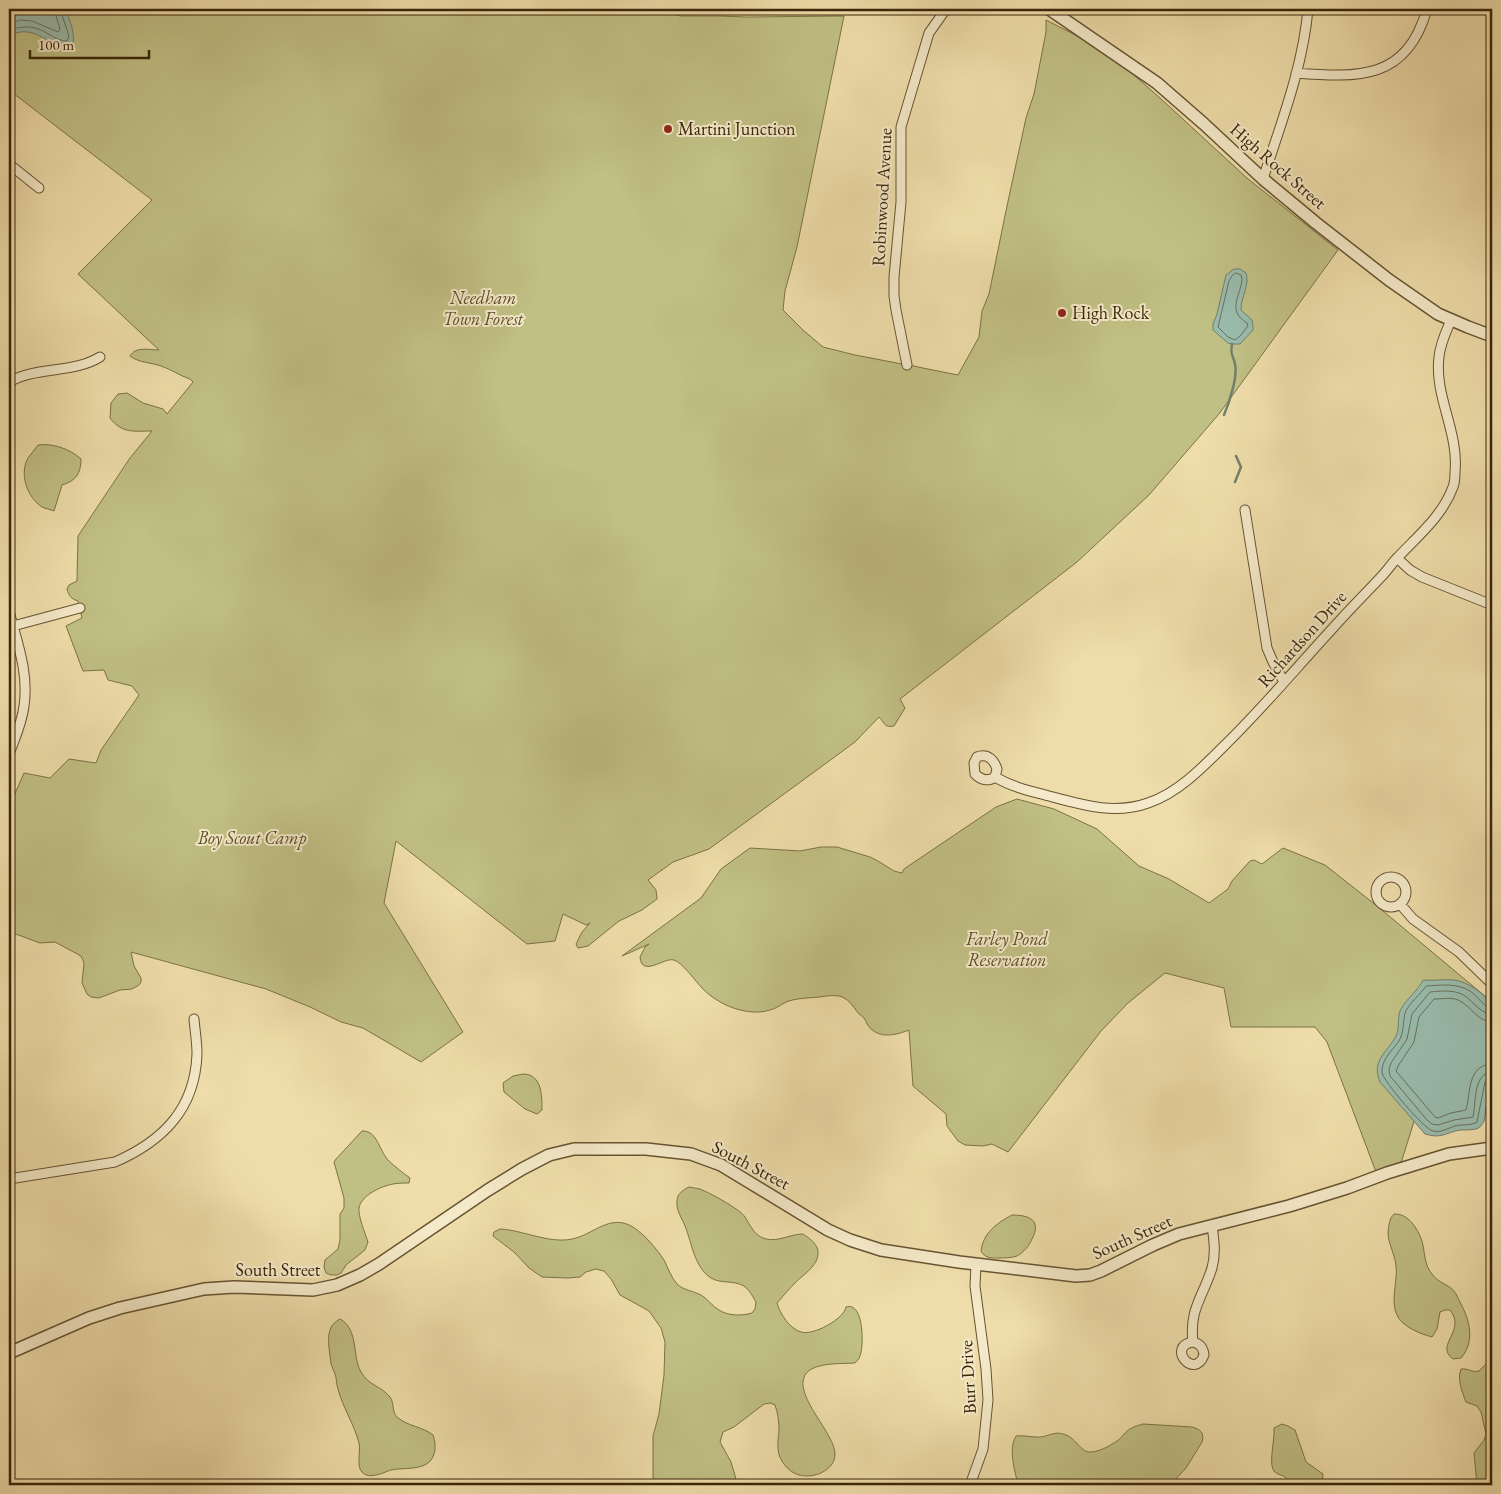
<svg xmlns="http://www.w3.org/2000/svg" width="1501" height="1494" viewBox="0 0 1501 1494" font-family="'EB Garamond',serif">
  <rect width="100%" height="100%" fill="#eda"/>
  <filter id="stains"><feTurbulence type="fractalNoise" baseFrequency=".004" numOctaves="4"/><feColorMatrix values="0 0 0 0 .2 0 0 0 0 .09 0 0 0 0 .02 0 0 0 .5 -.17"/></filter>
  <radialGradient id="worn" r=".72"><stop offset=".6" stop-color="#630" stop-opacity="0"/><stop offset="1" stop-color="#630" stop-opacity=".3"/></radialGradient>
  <!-- green -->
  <path fill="#c0bf84" stroke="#7d7246" d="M9,9H662L680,16H719L747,17L844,16L797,247L785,291L783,310L803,330L823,347L855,355L902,364V363L918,367L958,375L979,337L982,311L989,294L1007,206L1026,118L1034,94L1046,32V20L1093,44L1127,69L1160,98L1248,179L1338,250L1219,414L1149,495L1077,562L900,699L905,708L894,726C884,728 885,723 879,717L855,742L709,849L673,862L648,880L656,890L657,899L642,910L619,921L588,946L578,948L576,944L582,932L590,923L586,925L563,914L555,941L527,944L396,841L384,903L463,1032L421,1062L363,1028L341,1022L310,1007L266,989L131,952L134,966L141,978V982L139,985L132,989L120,990L99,998L91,997L87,994L82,983L84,963L81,956L55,942L40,943L13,933L9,938V807L24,773L50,778L69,759L96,763L101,750L139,695L132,686L108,680L104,670L83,671L66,626L82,618L78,601C71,599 69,596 67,589L69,585L77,581L78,536L130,458L152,431C135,431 122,434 110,418L111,403L118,394L127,393L143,403L163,409L167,414L193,382L190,379C180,376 171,369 161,366C150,362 139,363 130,356C136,346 149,350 159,350L78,274L152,200L9,90Z
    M38,445C53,443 70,449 81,459C81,473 76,481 62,485L54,511C50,509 46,509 42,507C27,497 19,474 28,458C31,454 35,449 38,445Z
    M1017,799L1054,809L1097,829L1139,866L1169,879L1209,903L1228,889L1232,881L1250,861L1254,860L1262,864L1283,848L1325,865L1377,906L1492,1002V1049L1417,1112L1401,1163L1376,1172L1327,1042L1315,1027H1231L1224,988L1165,973L1128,1003L1101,1031L1008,1152L992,1144L983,1146L965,1145L958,1141L947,1126L946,1114L913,1086L909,1030C896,1035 881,1039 870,1028C867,1025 866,1021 864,1018C862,1016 860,1015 858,1013C853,1006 848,998 839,996C833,995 826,996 820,997C809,998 796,998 786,1002C782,1004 777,1008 773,1009C750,1018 720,1006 703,989C696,982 682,962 674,960C664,957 642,978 640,957L645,947L649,944L622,956L701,898L721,869L750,848L800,851L821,847H837L870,857L878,861L894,871L902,873L904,869L996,807Z
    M524,1074C542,1075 542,1096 542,1110L537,1114L525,1109L504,1092L503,1083L513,1076Z
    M362,1131C377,1130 379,1150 388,1160C394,1166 403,1173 410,1178L409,1183C404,1183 398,1183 393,1184C382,1186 361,1195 359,1208C358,1216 365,1233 368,1242L365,1250L346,1265L341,1273L337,1275H331L326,1273L324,1267L325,1260L338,1249L340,1240V1214L344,1208V1198L334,1162L336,1159Z
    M689,1187C693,1188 696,1188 700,1189C710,1193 740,1209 745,1217C751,1226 754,1236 766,1239C779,1242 790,1234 803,1234C809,1238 818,1244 818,1252C819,1265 804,1274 796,1282C789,1289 783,1296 777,1303C780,1314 790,1329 801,1332C813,1336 844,1319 846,1307C864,1301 864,1346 860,1356C859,1359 857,1361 855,1363C841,1364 813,1362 805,1375C793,1396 836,1434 835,1455C834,1471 813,1479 799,1475C792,1473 786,1468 782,1461C776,1452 778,1441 779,1431C779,1422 778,1413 775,1405L770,1403L764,1404L734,1427L723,1432L720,1442L731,1462L736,1479V1485H653V1436L659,1414L664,1375L665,1342L661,1328L649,1311L620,1295L611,1279L604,1271L596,1269L586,1272L580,1277L568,1278L542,1277L529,1268L514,1252L493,1236L494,1232L500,1229C523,1230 549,1244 572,1239C593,1235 610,1213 633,1227C645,1235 656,1248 664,1260C668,1268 671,1277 677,1284C683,1290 693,1291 701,1295C708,1299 712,1306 719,1310C728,1316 742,1316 752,1313L755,1309L756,1302C753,1297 750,1290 744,1286C734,1280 721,1284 711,1278C694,1267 692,1243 685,1226C682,1218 676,1211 677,1201C677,1194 683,1190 689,1187Z
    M1394,1214C1408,1213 1418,1229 1422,1241C1425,1252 1424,1265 1432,1274C1437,1282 1447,1284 1453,1290C1457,1294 1458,1299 1461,1304C1470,1321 1475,1342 1461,1358L1453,1359C1434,1345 1467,1331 1450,1310H1445L1440,1312L1437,1329L1432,1337C1421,1334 1402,1327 1397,1315C1390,1302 1398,1280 1396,1266C1395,1254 1388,1244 1388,1232C1389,1225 1389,1219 1394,1214Z
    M1012,1215C1029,1215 1042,1220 1032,1239C1029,1246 1024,1252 1017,1256C1011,1258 1004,1258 998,1258C990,1258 985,1258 981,1251C983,1233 997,1223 1012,1215Z
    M340,1319C359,1329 352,1357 361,1372C368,1385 381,1386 390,1397C395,1404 391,1412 398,1418C408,1426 423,1427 433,1435C435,1441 436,1447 434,1454C429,1472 404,1467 391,1470C382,1473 369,1480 362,1472C356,1466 361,1451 359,1443C354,1424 343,1408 338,1389C336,1384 337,1379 335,1374C334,1371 332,1367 331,1364C330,1359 330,1353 329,1348C328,1336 328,1325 340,1319Z
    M1490,1360H1492V1485H1477L1474,1453L1484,1440L1486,1434L1481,1412L1477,1406L1466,1402C1462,1392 1457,1379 1461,1369C1468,1368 1473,1373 1479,1371Z
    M1143,1424L1192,1427C1200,1429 1205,1433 1202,1442L1186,1468L1170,1485H1018C1015,1471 1008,1449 1016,1436C1024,1435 1029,1437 1036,1437C1049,1438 1055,1428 1070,1437C1076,1441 1081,1450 1088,1452C1097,1453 1110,1446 1117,1441C1123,1437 1125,1431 1132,1428C1135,1426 1140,1425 1143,1424Z
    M1282,1424L1288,1426L1295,1430L1306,1462L1323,1474L1322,1485H1290C1290,1484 1287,1479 1286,1478C1282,1474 1275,1475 1273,1469C1269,1462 1275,1438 1274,1428Z"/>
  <!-- water -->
  <path fill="#99bbac" stroke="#737f6b" d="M9,9H64C70,18 75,33 73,44C57,52 44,34 28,32C21,31 15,33 9,35Z
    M1234,269H1240L1246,273C1250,285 1241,296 1241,310L1252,320L1253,326V330L1240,344H1232L1228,343L1213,330V324L1217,314L1226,275Z
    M1423,980C1433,981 1444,979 1454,980C1467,982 1484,992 1491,1005C1495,1011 1492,1066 1492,1077L1490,1082L1484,1121C1482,1125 1480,1128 1476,1129C1471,1130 1465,1130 1460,1130C1445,1133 1441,1139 1425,1134L1380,1082C1371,1060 1387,1053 1396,1036C1400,1028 1397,1016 1401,1009C1407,998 1418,991 1423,980Z"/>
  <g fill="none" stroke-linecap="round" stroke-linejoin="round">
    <!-- shore -->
    <path stroke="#6a705a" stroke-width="1" d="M9,24L20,20L32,21L58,32L60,29L54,9
      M9,30C20,27 30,25 41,30C50,34 57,41 67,41L69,36L60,9
      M1236,273L1241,275L1242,279C1241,296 1226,310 1247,323L1248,326L1240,336L1235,340L1228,337L1218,327L1229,281L1232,276Z
      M1492,1008C1483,1007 1478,996 1470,991C1457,983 1441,985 1426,986C1421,994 1408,1004 1405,1013C1403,1021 1404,1031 1400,1039C1395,1048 1381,1059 1382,1072C1382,1080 1425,1130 1433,1131C1441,1133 1448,1128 1455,1126C1462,1124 1471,1126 1477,1122L1485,1082L1488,1079L1492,1078
      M1492,1014C1478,1014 1472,997 1459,993C1450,990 1439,991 1430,992L1412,1014L1407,1039L1391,1063L1389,1069L1390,1076L1427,1120L1432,1124L1438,1125L1454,1120L1473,1117C1476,1103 1473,1073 1492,1072
      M1492,1022C1476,1021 1472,1006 1458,1000C1451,997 1442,999 1434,999L1419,1017L1414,1042L1398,1066L1396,1071L1435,1117L1438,1118L1451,1113L1466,1110C1471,1092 1467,1065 1492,1064"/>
    <!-- stream -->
    <path stroke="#737f6b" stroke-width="2.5" d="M1224,415C1229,403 1238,377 1235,364C1233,354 1230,356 1232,344
      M1235,482L1241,467L1236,456"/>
    <!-- minor casing -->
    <g stroke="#675431" stroke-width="11">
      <path id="minor" d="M1296,73C1359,78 1407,80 1427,9
        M9,164L39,188
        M1263,179C1281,123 1303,67 1308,9
        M907,365L896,310L894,296V277L901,202V127L929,33L946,9
        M9,382C37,366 72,374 100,357
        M1245,510L1267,648L1273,662L1284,682
        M1397,558L1410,570L1422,577L1492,605
        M9,611C17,642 29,673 24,706C22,723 15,738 9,754
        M13,626L80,608
        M995,777C988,782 981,780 975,774L974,763L977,757C988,753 994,760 997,769L995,777C1012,787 1030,791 1049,796C1082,805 1115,815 1148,803C1178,793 1203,767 1225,745C1263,708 1297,667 1333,628C1348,611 1365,594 1381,577C1387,571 1392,563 1398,557C1418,536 1443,515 1453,487C1455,482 1455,476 1455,472C1459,432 1434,396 1439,357C1440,344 1446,332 1451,320
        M1376 892a15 15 0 1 1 30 0a15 15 0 1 1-30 0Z
        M1400,904L1413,919L1459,952L1492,984
        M9,1179L115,1162C163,1141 195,1109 197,1054C197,1042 195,1031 194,1019
        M1193,1342C1200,1344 1203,1347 1204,1355C1194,1381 1166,1346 1193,1342C1189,1309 1203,1297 1212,1268C1216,1254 1214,1240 1212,1225
        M970,1485L983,1449L988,1400L986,1369L975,1286L976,1265"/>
    </g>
    <!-- tertiary casing -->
    <g stroke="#675431" stroke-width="14">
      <path id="tertiary" d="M1049,9L1157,83L1204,124L1263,179L1316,223L1389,280L1438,314L1468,327L1492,336
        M9,1353L89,1318L120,1308L204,1289L234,1287L313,1290L337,1285L360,1275L379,1264L488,1190L522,1169L549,1155L574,1149H646L691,1154L721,1165L828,1230L850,1240L881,1250L959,1262L1076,1276L1090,1275L1101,1271L1153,1245L1179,1234L1289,1206L1347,1188L1387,1173L1449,1154L1492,1148"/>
    </g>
    <!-- minor -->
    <use href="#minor" stroke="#f4e9c8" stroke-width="9"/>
    <!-- tertiary -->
    <use href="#tertiary" stroke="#f4e9c8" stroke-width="11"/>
  </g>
  <!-- markers -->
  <g fill="#8f2418" stroke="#f4e9c8" stroke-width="2">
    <circle cx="668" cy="129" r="5"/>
    <circle cx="1062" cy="313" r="5"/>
  </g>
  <g text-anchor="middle" stroke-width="4" stroke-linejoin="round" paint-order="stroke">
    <!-- poi labels -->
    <g font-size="18" fill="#3a2609" stroke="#f4e9c8" text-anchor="start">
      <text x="678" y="135">Martini Junction</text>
      <text x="1072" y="319">High Rock</text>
    </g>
    <!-- street labels -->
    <g font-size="18" fill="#3a2609" stroke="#f4e9c8">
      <text transform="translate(1278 166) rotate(41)" y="6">High Rock Street</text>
      <text transform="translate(882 197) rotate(-87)" y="6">Robinwood Avenue</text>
      <text transform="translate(1302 639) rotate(-48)" y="6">Richardson Drive</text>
      <text transform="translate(751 1165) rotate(28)" y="6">South Street</text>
      <text transform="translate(1132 1237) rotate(-24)" y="6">South Street</text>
      <text x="278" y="1276">South Street</text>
      <text transform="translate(968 1377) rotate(-93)" y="6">Burr Drive</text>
    </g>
    <!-- park labels -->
    <g font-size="18" font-style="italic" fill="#5c4c28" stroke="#f4e9c8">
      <text x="483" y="304">Needham<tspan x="483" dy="21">Town Forest</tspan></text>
      <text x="252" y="844">Boy Scout Camp</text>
      <text x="1007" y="945">Farley Pond<tspan x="1007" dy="21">Reservation</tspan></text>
    </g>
  </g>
  <!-- margin -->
  <rect width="1501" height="1494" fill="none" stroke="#eda" stroke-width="30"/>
  <rect x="10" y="10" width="1481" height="1474" fill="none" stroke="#3a2609" stroke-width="2.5"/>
  <rect x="15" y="15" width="1471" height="1464" fill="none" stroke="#3a2609"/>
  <!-- scale -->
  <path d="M30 50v8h119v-8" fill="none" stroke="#3a2609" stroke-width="2.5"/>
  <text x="38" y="50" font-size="15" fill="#3a2609" stroke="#f4e9c8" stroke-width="4" paint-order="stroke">100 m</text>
  <rect width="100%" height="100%" filter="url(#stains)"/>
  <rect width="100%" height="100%" fill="url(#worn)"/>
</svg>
